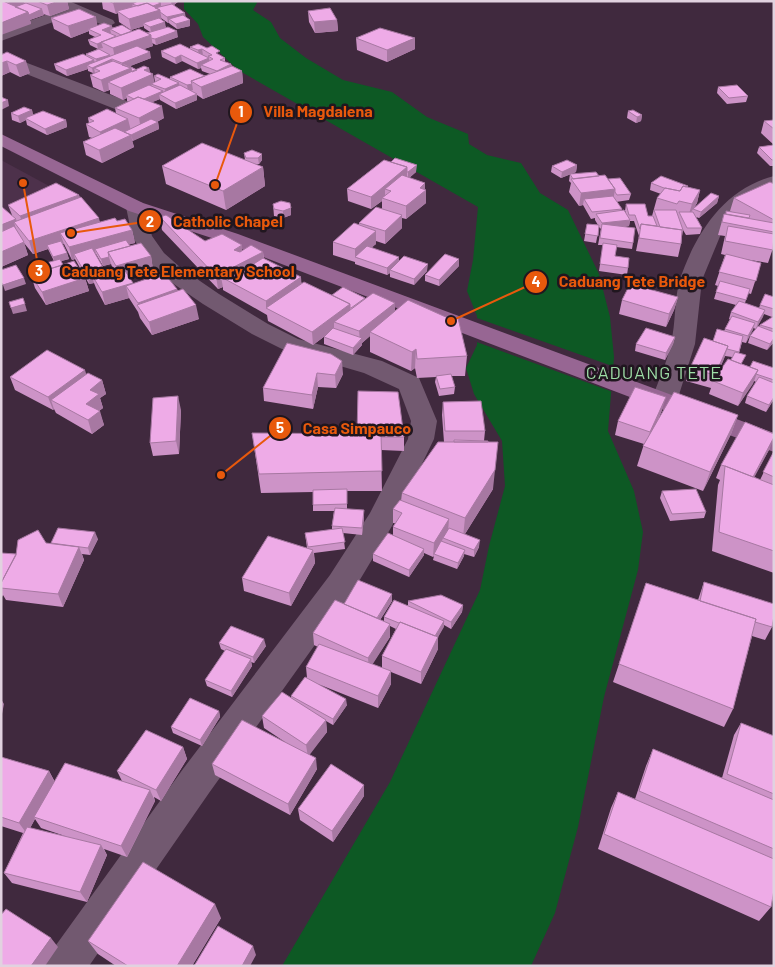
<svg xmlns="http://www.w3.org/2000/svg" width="775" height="967" viewBox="0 0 775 967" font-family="Barlow,sans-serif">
  <rect width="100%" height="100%" fill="#40293e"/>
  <!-- built -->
  <path fill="#4d314b" d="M1,160L88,207L1,241Z"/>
  <!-- water -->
  <path fill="#0d5924" d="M184,1H258L253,10L271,22L280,38L306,58L343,80L392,92L427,117L468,134L469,144L487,155L521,163L540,193L568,210L599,274L610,317L614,357L608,431L634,491L643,532L638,570L604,697L578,827L555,913L531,966H282L390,782L480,590L489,546L505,486L502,441L474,394L466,368L477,345V316L467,291L473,260L478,207L238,70L203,37L198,24L184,9Z"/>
  <!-- pier -->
  <path fill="#40293e" d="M474,317L615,367L614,390L613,392L474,341Z"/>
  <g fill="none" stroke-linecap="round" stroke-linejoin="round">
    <!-- minor -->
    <path fill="#725970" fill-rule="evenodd" d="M55,1H69L113,20L115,23L108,27L75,14L1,41V31L62,9L56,6Z
      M1,53L132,103L135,107L132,111H120L1,64Z
      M774,176V190L734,215L721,234L702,280L695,344L677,401L673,407L664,409L655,407L651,401C658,382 667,363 671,343C676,323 674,299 680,279C696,233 724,189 774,176Z
      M136,201L143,203L152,236L164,253L181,268L219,294L268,324L298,339L382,361L419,378L437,421L434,439L392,526L352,593L209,793L89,966H45L51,952L183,769L330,575L370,513L408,439L411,421L399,389L364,373L282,349L252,334L203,304L165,278L148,262L132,236L126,207L129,203Z"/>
    <!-- major -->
    <path fill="#976693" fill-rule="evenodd" d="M1,134L143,203L238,234L774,433V452L224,242L129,211L1,146Z"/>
  </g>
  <!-- wall -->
  <path fill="#cd93c7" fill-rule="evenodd" d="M1,1H67L69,9L50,16L43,14L44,15L30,20L31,24Z
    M99,1H179L174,5L185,17L190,20V26L177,29L170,24L169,23H168L161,18V20L166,27L178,37L156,45L152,43L153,46L144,49L151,58L130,66L137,70L149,68L150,73L154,82H155L154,76L170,79V77L205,76L210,74L202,71L201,68L198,69L182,61L176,64L162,57L161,51L190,49V47L198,44L225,58V62L231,64L232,66L242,71L243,83L203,99L197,95V100L176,109L160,100V99L152,102L164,118L157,122H158L159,129L132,141L134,147L102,163L86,155L83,142L92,138L89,137L86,124L89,123L88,118L116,113L115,108L129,101H127V98L123,100L110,94V90L104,92L93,87L90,75L95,73H93L88,71V69L67,76L56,70L54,64L86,56V54L98,49L90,45L88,40L95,37L89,34V31L71,38L54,29L51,18L98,25L132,31L147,33L150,32L144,28V26L131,30L119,22L118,13L116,14L103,9L102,2Z
    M308,11L337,20L338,31L315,33L309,22Z
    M356,38L415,49L387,62L357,50Z
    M1,55L30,73L20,77L10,72L1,76Z
    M718,87L748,96L746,102L727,104L717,93Z
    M32,110L33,115L66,120L67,127L47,135L27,125L26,120L20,123L12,120L11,113Z
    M628,111L642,115L641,121L636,123L627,118Z
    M774,120V145L761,133L764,121Z
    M774,145V166H770L757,153L759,147Z
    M252,150L262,160L259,164H254L263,167L265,186L226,210L166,184L162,166L245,160L244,153Z
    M384,160L416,172L409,178L425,183V190H426V203L406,219L402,218V228L385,244L376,241V244L371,247L399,261L427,271L414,285L390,277V273L387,275L355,264V262L333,255V242L359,225V223L382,209V201L371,209L348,201L347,189Z
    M577,165L576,172L561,178L551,172L552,166Z
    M570,174L599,176L608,179L631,194L629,200L616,202L622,209L621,211L626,212L625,211L626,204L648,216H652L657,198L661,194L650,190L651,183L688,186L687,187L700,190L697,203L694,208L719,196L717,203L699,218L696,217L702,228L700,234L686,235L683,230L682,236L681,244L678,257L636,251L639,236L634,221H630L629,226L623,227L633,243L632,249L616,247L615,256L628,268L627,275L599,271L603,245H598L601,229L599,227L596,243L584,241L587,224L598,225L595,220V218L591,219L583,205L579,206L569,192L571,183L569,181Z
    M774,184V245L768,263L744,259L761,263L751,294L748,293L745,303L759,308L760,305L774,297V342L767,350L748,343L750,336L759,326L760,325L772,317L764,314L756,329L753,328L746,343L742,342L739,353L742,364L750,367L774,368V399L766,412L745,403L747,396L756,382L754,381L738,406L709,394L711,388L686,381L690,368L713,341L724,331L730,319H729L731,312L736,305L714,299L718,286L715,285L725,255L721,254L725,236L718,235L724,214H725L732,212L730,211L734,198ZM725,356L732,357L731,360L716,377Z
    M79,195L80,198L100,222L117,221L132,230L135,243L129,244L130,246L151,256L153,270L129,277L133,284L177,289L178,291L199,319L152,335L140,318L138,312L129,298L105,305L96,288L94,283L89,284L75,259L72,260L64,244H62L67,253L69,259L61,261L63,265L85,278L89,291L46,305L35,288L31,275L38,273L36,266L54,261L48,249L33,254L24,243L28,255L1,267L12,215L8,205ZM95,254H96L103,266L111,264L113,269L105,271Z
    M273,204L291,215L283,218L274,216Z
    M160,217L205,241L242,245V251L263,252L264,259L302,283L332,295L365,299L395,311L467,356L465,376H451L455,387L454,394L439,396L435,382L436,377L417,378L415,368L411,371L370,352V336L362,343V345L353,355L324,344V337L325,336L313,345L268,321L267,315L223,290V287L218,289L162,230Z
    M459,266L439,286L425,281V275Z
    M678,297L674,310L666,327L619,314L622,300Z
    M675,337L673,344L665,360L635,351L636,344Z
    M331,354L343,374L336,388L318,387L313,409L264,401L263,388Z
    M86,374L102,380L106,394L100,398L103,408L99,411L104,425L92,434L56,413L54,409L53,410L15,390L10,377Z
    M443,402L485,431L484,441L493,489L465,534L479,547L474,557L464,554V556L457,569L433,560L434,556L433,557L424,553V555L409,577L373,561V554L393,535V527L395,523H393V509L401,501L402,493L444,442L442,415Z
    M181,410L179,454L153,456L150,443Z
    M662,410L659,418L738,415L731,434L703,491L637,466L644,444L615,435L618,421Z
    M336,429V434L404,437V451L381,450L382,491H347V509L364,517L362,535L343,533L345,549L314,553L315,563L291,606L244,591L242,578L307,548L305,533L332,530V526L334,511H313V492L261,493L252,433L310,434Z
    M770,448L754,477L760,480L774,451V573L712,551L718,485L720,480L716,478L721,465Z
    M662,491L706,512L704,518L670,521L660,498Z
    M98,539L90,555L82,554L84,560L63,607L6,600L3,595L1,599V553L16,554L46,543H51Z
    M704,582L772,627L765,640L752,636L733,709L724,727L613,682L646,583L698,600Z
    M392,601L380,620L384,621V617L408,605V601L463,605L462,612L451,629L444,625L438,637V649L421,684L391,672V684L378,708L318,684L347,705L333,725L326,721L327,732L309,754L317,769L290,815L215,775L212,764L285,742L264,728L262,716L291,698V696L307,678L306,667L318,647L314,645L313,633L344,604ZM390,626L396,629L382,656V668L372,664L390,637Z
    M219,643L266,646L254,663L251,662L252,666L232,697L207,686L205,680L225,651L221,649Z
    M219,711L220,717L202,746L173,733L171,727Z
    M741,723L774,736V890L771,907L759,921L598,849L611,808L618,792L635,799L646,766L653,749L722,778L734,735Z
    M183,747L187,759L161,801L154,797L155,801L127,857L104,849L107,855L87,902L12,883L4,873L23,833L1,826V757L49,771L55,782L122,781L117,771ZM35,819L41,828L65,836L30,828Z
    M364,796L333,842L300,820L298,809Z
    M221,918L192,966H116L98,954L88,941Z"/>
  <!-- shaded-wall -->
  <path fill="#a778a2" d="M8,1H24L25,6L11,10Z
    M59,1H67L69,9L50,16L47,5Z
    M119,1H147L132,4L133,7L117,11L118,13L116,14L113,3Z
    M171,1H179L172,6Z
    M161,3V8L160,10L162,21L143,23L144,26L131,30L129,19L147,9Z
    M42,9L44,15L30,20L31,24L1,35V23L28,12Z
    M185,13L186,19H169V23H168L167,17Z
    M96,17L98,28L88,29L89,31L71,38L68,26Z
    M190,20V26L177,29L176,24Z
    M337,20L338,31L315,33L314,22Z
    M165,22L166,28L151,32L150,27Z
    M112,26L113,31L110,29L111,33L104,36L102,30Z
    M177,31L178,37L156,45L155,39Z
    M151,35L153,46L115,59L113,48Z
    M415,38V49L387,62V50Z
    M101,42L103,48L98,49L97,44Z
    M202,49L203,55L199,56L198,50Z
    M150,52L151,58L123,69L122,63Z
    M110,55L111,60L112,59L114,65L94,68L95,73H93L92,68L98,65L96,59Z
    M181,55L182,61L176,64L175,58Z
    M209,58L210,64L201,65V68L198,69L197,63Z
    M94,60L96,66L87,65L88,69L67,76L66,70Z
    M7,61L10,72L1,76V63Z
    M26,61L30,73L20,77L16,65Z
    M231,64L232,70L217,77V71Z
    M131,68L133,80L108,82L109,90L104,92L101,80Z
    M149,68L150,75L153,74L155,85L151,84L152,87L126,95L127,98L123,100L121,88L144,70Z
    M242,71L243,83L203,99L201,87Z
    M179,83L180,89L166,95L165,89Z
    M192,84L193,90L188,92L187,85Z
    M163,91L164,97L159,94L160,99L141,107L140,101Z
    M197,94V100L176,109L175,103Z
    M8,100L9,106L1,110V103Z
    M162,106L164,118L141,130L139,118Z
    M32,110L33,116L25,118L26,120L20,123L18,116Z
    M642,115L641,121L636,123L637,117Z
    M128,119L131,131L103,144L100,132Z
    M66,120L67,127L47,135L45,129Z
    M158,122L159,129L133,141L131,135Z
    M131,135L134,147L102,163L99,150Z
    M262,154V160L259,164L258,158Z
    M417,165L416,172L408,179V172Z
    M577,165L576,172L561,178L562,172Z
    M263,167L265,186L226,210L223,191Z
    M407,167V180L391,191L385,189V198H382V201L371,209V197Z
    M425,183V191L426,190V203L406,219V206L420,188Z
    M615,189L613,202L584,199L583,205L579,206L581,193Z
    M700,190L697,203L688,217L692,204Z
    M79,195L82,207L24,229L20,216Z
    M719,196L717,203L699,218L701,212Z
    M291,208V215L283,218V211Z
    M402,215V228L385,244V231Z
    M99,218L102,231L60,233L64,244L49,249L47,245L48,249L33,254L29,241Z
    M16,219L20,230L14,222L17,233L1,240V225Z
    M630,220L629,226L601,229L602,223Z
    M132,230L135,243L98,253L95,249L96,254L77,259L74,254L75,259L72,260L69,247Z
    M376,231V244L359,259L355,257V249Z
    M24,242L28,255L1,267V252Z
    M242,245L243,258L234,250Z
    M263,252L264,265L231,282L221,277L223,287L218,289L216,276Z
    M67,253L69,259L55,263L53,257Z
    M151,256L153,270L120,280L116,266Z
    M109,257L111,264L103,266L101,259Z
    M399,257V263L390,270V273L387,275V268Z
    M459,259V266L439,286V280Z
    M428,264L427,271L414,285V279Z
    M92,276L94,283L89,284L88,278Z
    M301,277L302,290L266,308V301Z
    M24,278L26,284L5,291L3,285Z
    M85,278L89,291L46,305L42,292Z
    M133,283L136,296L126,286L129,298L105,305L102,292Z
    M177,289L180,303L140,309L138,303Z
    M678,297L674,310L666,327L669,314Z
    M395,303V317L370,332V336L362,343V345L353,355V348L360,341L359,331Z
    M25,304L27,311L13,314L11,308Z
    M350,304V317L334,322V329L313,345L312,332Z
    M196,305L199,319L152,335L149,322Z
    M765,310L763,317L756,329L758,322Z
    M755,323L753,330L746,343L748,336Z
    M675,337L673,344L665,360L666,353Z
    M774,338V342L767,350L770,344Z
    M728,346L724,359L714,381H713L710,389L715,375Z
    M416,349L415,368L411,371L412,352Z
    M342,361L343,374L336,388L335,375Z
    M85,370L89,383L51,400L54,409L53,410L48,397Z
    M758,370L753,384L738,406L743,393Z
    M317,373L318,387L313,409L312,395Z
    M102,380L106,394L100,398L103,408L91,417L86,404L90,390Z
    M178,396L181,410L179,454L176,441Z
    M666,397L662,410L647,445L650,432Z
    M774,397V399L766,412L769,405Z
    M100,411L104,425L92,434L88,420Z
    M738,415L731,434L703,491L710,472Z
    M774,438L770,448L747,491L753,478Z
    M495,470L493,489L463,537L465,518Z
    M364,510V517L362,535V528Z
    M449,519L448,532L443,538L442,541L434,554L433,557L434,543Z
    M95,532L98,539L90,555L88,548Z
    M480,540L479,547L474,557V550Z
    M79,547L84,560L63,607L58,594Z
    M424,549V555L409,577V570Z
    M313,550L315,563L291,606L289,593Z
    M465,550L464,556L457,569L458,563Z
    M392,594V601L377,625V619Z
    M463,605L462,612L451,629V622Z
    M444,621V627L434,644V638Z
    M390,624V637L369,670L368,658Z
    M438,637V649L421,684V672Z
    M264,639L266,646L254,663L253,657Z
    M251,659L252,666L232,697L231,691Z
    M391,671V684L378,708V696Z
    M1,699L4,704L1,719Z
    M346,699L347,705L333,725V719Z
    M219,711L220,717L202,746L200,740Z
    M326,720L327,732L308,757L306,745Z
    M183,747L187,759L161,801L156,790Z
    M316,758L317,769L290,815L288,804Z
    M49,771L55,783L34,817L35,819L27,834L19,823Z
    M364,785V796L333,842L332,831Z
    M150,790L155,801L127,857L121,846Z
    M101,845L107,855L87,902L80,892Z
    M215,904L221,918L192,966H177Z
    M51,938L58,947L45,966H31Z
    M253,946L256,955L250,966H242Z"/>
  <!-- building -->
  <path fill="#eeabe7" stroke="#a778a2" d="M1,1H3L28,12L1,23Z
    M37,1H59L47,5Z
    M108,1H119L113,3Z
    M138,1H156L161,3L153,6L147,3L138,6L132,4Z
    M26,3L42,9L29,15L28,12L15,7Z
    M147,3L160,10L129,19L117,11Z
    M172,4L185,13L167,17L160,12V10L155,8Z
    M330,8L337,20L314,22L308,11Z
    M79,9L96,17L68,26L51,18Z
    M183,15L190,20L176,24L169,19Z
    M159,18L165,22L150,27L143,23Z
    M104,23L112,26L102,30L116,36L97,44L88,40L101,35L88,29Z
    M122,25L132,31L121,35L110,29Z
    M168,27L177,31L155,39L151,38V35L147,33Z
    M380,28L415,38L387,50L356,38Z
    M139,29L151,35L113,48L101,42Z
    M180,44L209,58L197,63L181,55L175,58L161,51Z
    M198,44L207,48L212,46L220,51L216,53L225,58L220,60L231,64L217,71L201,65L213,59L208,56L212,55L202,49L198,50L190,47Z
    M137,46L150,52L122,63L112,59L92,68L87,65Z
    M99,49L110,55L96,59L86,54Z
    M7,52L26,61L16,65L7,61L1,63V55Z
    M83,54L94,60L66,70L54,64Z
    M113,61L131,68L101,80L90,75L100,71L94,68Z
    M124,64L137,70L132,72L131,68L122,65Z
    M144,66L149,68L144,70L153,74L121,88L108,82Z
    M232,66L242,71L201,87L191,81Z
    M190,69L205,76L191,81L192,84L187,85L170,77Z
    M158,74L179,83L165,89L151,84L161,79L154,76Z
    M149,85L163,91L144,99L138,97L134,99L126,95Z
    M180,85L197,94L175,103L159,94Z
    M737,85L748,96L729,98L718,87Z
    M1,97L8,100L1,103Z
    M138,97L162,106L139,118L115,108Z
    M24,107L32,110L18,116L11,113Z
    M107,109L128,119L100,132L86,124L94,121L88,118Z
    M633,110L642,115L637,117L628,111Z
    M43,111L66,120L45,129L25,118Z
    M151,119L158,122L131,135L124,132Z
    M774,120V129L764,121Z
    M115,128L131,135L99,150L83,142Z
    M202,143L263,167L223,191L162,166Z
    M774,145V160H772L759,147Z
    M252,150L262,154L258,158H246L244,153Z
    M395,158L417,165L408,172H407V167L391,162Z
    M384,160L407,167L371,197L347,189Z
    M567,160L577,165L562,172L552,166Z
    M596,172L599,176L573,179L570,174Z
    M402,175L425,183L420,188L426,190L406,206L382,198L391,191L385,189Z
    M605,175L615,189L581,193L571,179Z
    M661,176L688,186L686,187L683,186L680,191L665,188H664L651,183Z
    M620,178L631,194L617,195L615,192V189L608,179Z
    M770,182L774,184V220L734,198Z
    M56,183L79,195L20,216L8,205Z
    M683,186L700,190L692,204L679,201L677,204L657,198L665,188L680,191Z
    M711,193L719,196L701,212L693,209Z
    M613,196L622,209L592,212L584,199Z
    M81,197L99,218L29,241L14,222Z
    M281,201L290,203L291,208L283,211L274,209L273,204Z
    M626,204H645L648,216H653L657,226L641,224L640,229L635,215H629Z
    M2,207L16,219L1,225V208Z
    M376,207L402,215L385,231L359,223Z
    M624,210L630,220L602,223L596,214Z
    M654,210H676L683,230L660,227Z
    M726,211L750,215L749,218L726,214Z
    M679,212H693L702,228H687Z
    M724,214L774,223V232L722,222Z
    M166,215L205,241L222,234L242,245L234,250L240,252L251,245L263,252L216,276L160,217Z
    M115,218L117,221L125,219L132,230L69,247L60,233Z
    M354,223L376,231L355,249L333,242Z
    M587,224L599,225L598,236L585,234Z
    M602,224L635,228L633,243L600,238Z
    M641,224L682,230L681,244L639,238Z
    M14,226L24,242L1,252V232Z
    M728,226L774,234L773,250L725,241Z
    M126,240L130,246L108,252L109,257L101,259L95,249Z
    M61,241L67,253L53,257L47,245Z
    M141,243L151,256L116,266L108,252Z
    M603,243L617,245L615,256L629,258L628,268L600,264Z
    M367,246L399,257L387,268L355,257Z
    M92,248L105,271L92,275L93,276L88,278L74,254Z
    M445,254L459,259L439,280L425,275Z
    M726,254L761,263L756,281L719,272Z
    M404,256L428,264L414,279L390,270Z
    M263,258L301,277L266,301L221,277L234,268L241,272Z
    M60,259L63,265L39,272L36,266Z
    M74,261L85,278L42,292L31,275Z
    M16,265L24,278L3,285L1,282V270Z
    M122,266L133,283L102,292L92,275Z
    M164,273L177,289L138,303L126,286Z
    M720,281L750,289L746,300L716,292Z
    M304,282L350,304L312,332L266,308Z
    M630,284L678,297L669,314L622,300Z
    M343,287L365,298L351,308H350V304L332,295Z
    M183,289L196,305L149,322L137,305Z
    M373,293L395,303L359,331L334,322Z
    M765,294L774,297V309L760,305Z
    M23,298L25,304L11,308L9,302Z
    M408,300L448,318H458L467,356L417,359L416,349L412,352L370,332Z
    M739,301L765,310L758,322L731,312Z
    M732,316L755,323L748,336L725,329Z
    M774,316V329L760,325Z
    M758,326L774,332V338L770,344L750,336Z
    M333,328L362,338L353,348L324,337Z
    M646,328L675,337L666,353L636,344Z
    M717,329L743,336L739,352L727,349L728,346L713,341Z
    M704,338L728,346L715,375L690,368Z
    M287,343L331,354L342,361L335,375L317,373L312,395L263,388Z
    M47,350L85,370L48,397L10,377Z
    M735,352L746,355L741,364L731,360Z
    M728,359L758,370L743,393L713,381Z
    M753,361L774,368V380L756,374L758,370L750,367Z
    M88,373L102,380L90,390L99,394L86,404L100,411L88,420L51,400Z
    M451,374L455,387L440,389L436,376Z
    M759,377L774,383V397L769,405L747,396Z
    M635,387L666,397L650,432L618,421Z
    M358,391L398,392L404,437H381V434H357Z
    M674,392L738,415L710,472L643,446Z
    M178,396L176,441L150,443L153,398Z
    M481,401L485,431H445L443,402Z
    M745,422L774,434V437L753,477L725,466L721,465Z
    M310,429H336V434H310Z
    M252,433L381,434L382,471L259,474Z
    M454,440L488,441V442H454Z
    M438,442H498L495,470L465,518L402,493Z
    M774,451V477L763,472Z
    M725,466L774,485V551L719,532Z
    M347,489V504L313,505V490Z
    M696,489L706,512L672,514L662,491Z
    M400,500L449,519L434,543L393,527L402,513L393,509Z
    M335,508L364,510L362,528L332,526Z
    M58,528L95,532L88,548L51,543Z
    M342,528L345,542L308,547L305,533Z
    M449,528L480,540L474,550L443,538Z
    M38,530L46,543L79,547L58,594L1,588V583L16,555L18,540Z
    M388,533L424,549L409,570L373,554Z
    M268,536L313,550L289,593L242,578Z
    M441,541L465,550L458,563L434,554Z
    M1,553L16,554L1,583Z
    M358,580L392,594L377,618L344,604Z
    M704,582L774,604V616L772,627L755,622L756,619L700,601Z
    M646,583L756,619L733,709L619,664Z
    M441,595L463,605L451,622L408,601Z
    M335,600L390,624L368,658L313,633Z
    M394,600L444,621L435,636L400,622L399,623L384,617Z
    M400,622L438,637L421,672L382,656Z
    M231,626L264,639L253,657L219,643Z
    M319,644L391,671L378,696L306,667Z
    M226,649L251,659L231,691L205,680Z
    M305,677L346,699L333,719L291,696Z
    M282,692L326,720L306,745L262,716Z
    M190,698L219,711L200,740L171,727Z
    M242,720L316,758L288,804L212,764Z
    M741,723L774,736V794L727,774Z
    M146,730L183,747L156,790L117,771Z
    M653,749L774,800V849L639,791Z
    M1,757L49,771L19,823L1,817Z
    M65,763L150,790L121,846L34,817Z
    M331,764L364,785L332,831L298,809Z
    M618,792L774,859V890L771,907L604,834Z
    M27,827L101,845L80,892L4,873Z
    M143,862L215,904L177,966H128L88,941Z
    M6,909L51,938L31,966H1V915Z
    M218,926L253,946L242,966H194Z"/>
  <g text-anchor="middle" stroke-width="5" stroke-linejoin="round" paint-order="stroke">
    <!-- quarter labels -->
    <g font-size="18" letter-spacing="1" fill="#9edda6" stroke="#20161f">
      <text x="654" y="379">CADUANG TETE</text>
    </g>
  </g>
  <!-- callouts -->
  <path fill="none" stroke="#e8590c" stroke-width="2" d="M215 185L241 112M71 233L150 221M23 183L39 271M451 321L536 282M221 475L280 428"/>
  <g fill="#e8590c" stroke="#20161f" stroke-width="2">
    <circle cx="215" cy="185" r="5"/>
    <circle cx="71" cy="233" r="5"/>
    <circle cx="23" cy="183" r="5"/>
    <circle cx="451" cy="321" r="5"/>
    <circle cx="221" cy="475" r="5"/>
    <circle cx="241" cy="112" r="12"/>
    <circle cx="150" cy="221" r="12"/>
    <circle cx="39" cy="271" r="12"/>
    <circle cx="536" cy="282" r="12"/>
    <circle cx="280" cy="428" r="12"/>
  </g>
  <g font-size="15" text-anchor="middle" font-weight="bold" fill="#fff">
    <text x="241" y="117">1</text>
    <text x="150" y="227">2</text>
    <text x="39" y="276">3</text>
    <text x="536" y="287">4</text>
    <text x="280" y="433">5</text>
  </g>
  <g font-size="16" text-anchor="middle" font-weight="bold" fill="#e8590c" stroke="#20161f" stroke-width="5" stroke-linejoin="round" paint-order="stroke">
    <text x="318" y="117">Villa Magdalena</text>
    <text x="228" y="227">Catholic Chapel</text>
    <text x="178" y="277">Caduang Tete Elementary School</text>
    <text x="632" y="287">Caduang Tete Bridge</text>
    <text x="357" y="434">Casa Simpauco</text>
  </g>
  <!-- border -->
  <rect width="775" height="967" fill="none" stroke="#e1d2df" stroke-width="5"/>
</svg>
